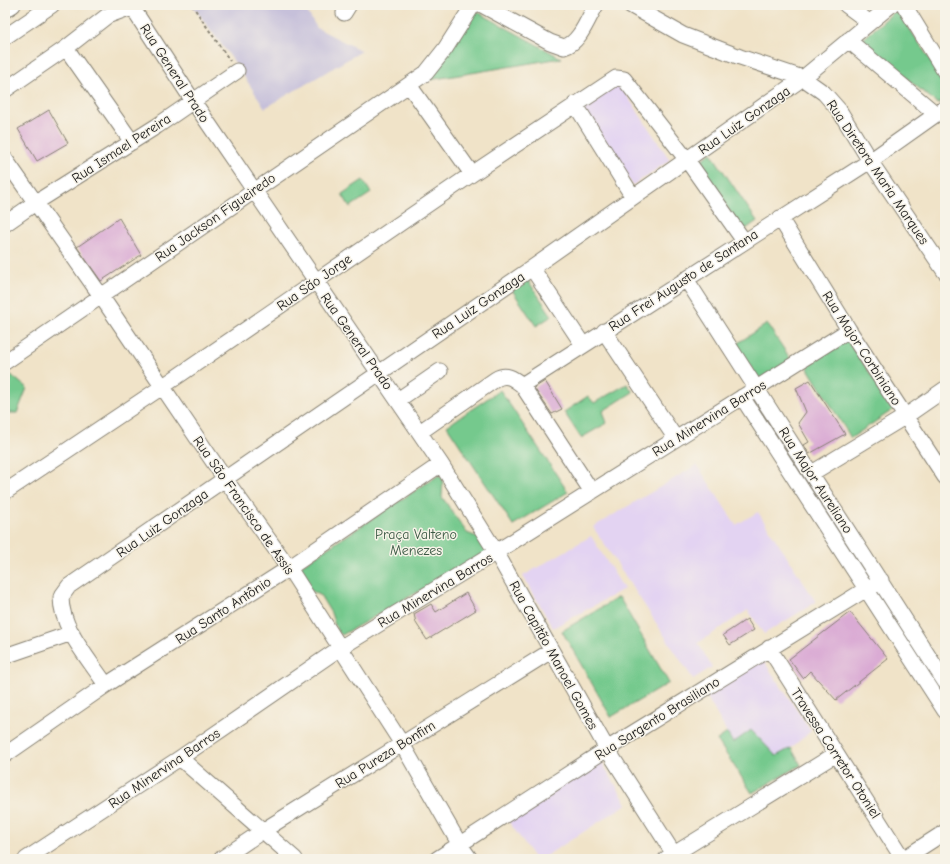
<svg xmlns="http://www.w3.org/2000/svg" width="950" height="864" viewBox="0 0 950 864" font-family="'Comic Neue',sans-serif">
  <rect width="100%" height="100%" fill="#f7f3e8"/>
  <filter id="ink" filterUnits="userSpaceOnUse"><feTurbulence type="fractalNoise" baseFrequency=".025" numOctaves="2"/><feDisplacementMap in="SourceGraphic" scale="8" xChannelSelector="R" yChannelSelector="G"/><feConvolveMatrix kernelMatrix="1 2 1 2 8 2 1 2 1" color-interpolation-filters="sRGB"/></filter>
  <filter id="wash" filterUnits="userSpaceOnUse"><feTurbulence type="fractalNoise" baseFrequency=".012" numOctaves="4" result="noise"/><feDisplacementMap in="SourceGraphic" scale="16" xChannelSelector="R" yChannelSelector="G"/><feGaussianBlur stdDeviation="0.9" result="paint"/><feColorMatrix in="noise" values="0 0 0 0 0 0 0 0 0 0 0 0 0 0 0 0 0 1.4 0 .05"/><feComposite in="paint" operator="in"/></filter>
  <g filter="url(#wash)">
    <rect width="100%" height="100%" fill="#f0e3c8"/>
    <!-- built -->
    <path fill="#e3d3f2" d="M619,84L670,160L633,185L582,109Z
      M697,465L736,525L758,512L816,602L764,634L748,610L698,643L712,667L693,679L593,527Z
      M591,536L624,589L553,628L523,576Z
      M763,660L811,731L791,748L776,756L751,730L733,743L707,697L741,673Z
      M601,761L627,804L541,859H535L507,819Z"/>
    <!-- industrial -->
    <path fill="#c6c0da" d="M192,5H303L317,28L362,51L265,108L233,60Z"/>
    <!-- green -->
    <path fill="#74c98d" stroke="#487254" d="M897,9L945,83V100L938,104L861,41Z
      M474,10L561,58L429,80Z
      M711,153L757,221L743,231L697,163Z
      M363,180L371,193L350,207L342,194Z
      M527,279L552,316L536,326L512,290Z
      M767,324L792,361L760,380L735,345Z
      M846,338L894,409L851,438L807,367Z
      M5,370L27,388L17,413H5Z
      M627,384L633,392L603,411L607,423L581,438L564,412L588,396L594,403Z
      M500,390L568,492L513,525L447,426Z
      M439,475L443,479L442,497L467,533L482,539L487,547L486,553L342,635L337,631L331,613L320,595L309,590L299,573L302,565Z
      M619,597L669,683L611,717L562,631Z
      M751,730L776,756L791,748L801,765L752,793L717,740L727,733L733,743Z"/>
    <g id="blocks">
      <!-- building -->
      <path fill="#daabd4" d="M49,110L68,143L37,161L18,129Z
        M119,218L141,255L101,281L77,247Z
        M810,380L845,434L809,454L804,445L809,442L798,423L806,412L796,388Z
        M545,381L562,409L552,414L534,388Z
        M466,593L476,610L427,640L416,623L414,614L431,604L436,612Z
        M850,612L888,659L836,700L810,671L803,678L789,659Z
        M747,619L754,630L730,645L723,635Z"/>
    </g>
  </g>
  <g filter="url(#ink)">
    <use href="#blocks" fill-opacity="0" stroke="#868072" stroke-width="1"/>
    <g fill="none" stroke-linecap="round" stroke-linejoin="round">
      <!-- minor casing -->
      <g stroke="#868072" stroke-width="17">
        <path id="minor" d="M482,5L550,42L564,47C580,43 588,18 596,5
          M630,5L683,35L740,57L803,78L824,93L839,110L870,161L945,272
          M846,5L869,22
          M904,5L945,72
          M5,10L13,5
          M344,13L349,5
          M5,37L52,5
          M848,40L936,114
          M66,48L132,142
          M409,85L472,174
          M5,90L66,48L107,16L126,9L135,12L193,101L441,464L496,552L607,749L677,859
          M575,104L633,197
          M5,159L101,296L225,479L289,568L402,744L460,845L470,859
          M780,218L849,330L945,477
          M5,224L35,203L157,126L237,71
          M532,268L583,345
          M686,279L945,682
          M604,331L676,439
          M5,362L426,73L445,49L473,5
          M522,385L870,161L945,108
          M742,397L945,711
          M398,400L440,371
          M420,432L496,379C506,373 513,378 522,385L592,492
          M812,473L906,416L945,389
          M5,492L162,387L472,174L616,78L624,79L687,160L744,241
          M769,648L903,859
          M5,656L72,633
          M106,685C89,659 61,629 61,597L69,586L532,268L803,78L891,5
          M5,755L106,685L289,568L441,464
          M180,758L295,859
          M26,859L180,758L340,648L496,552L849,330
          M221,859L264,830L551,651
          M437,859L607,749L881,580
          M666,859L836,754
          M903,859L945,832"/>
      </g>
      <!-- path -->
      <path stroke="#868072" stroke-width="2" stroke-dasharray="3 3" stroke-linecap="butt" d="M192,5L230,61"/>
      <!-- minor -->
      <use href="#minor" stroke="#fff" stroke-width="15"/>
    </g>
  </g>
  <g text-anchor="middle" stroke-width="3" stroke-linejoin="round" paint-order="stroke">
    <!-- street labels -->
    <g font-size="14" fill="#1c1c1c" stroke="#f7f3e8">
      <text transform="translate(175 73) rotate(57)" y="5">Rua General Prado</text>
      <text transform="translate(744 120) rotate(-35)" y="5">Rua Luiz Gonzaga</text>
      <text transform="translate(121 148) rotate(-33)" y="5">Rua Ismael Pereira</text>
      <text transform="translate(878 172) rotate(56)" y="5">Rua Diretora Maria Marques</text>
      <text transform="translate(215 217) rotate(-35)" y="5">Rua Jackson Figueiredo</text>
      <text transform="translate(683 280) rotate(-33)" y="5">Rua Frei Augusto de Santana</text>
      <text transform="translate(314 282) rotate(-35)" y="5">Rua São Jorge</text>
      <text transform="translate(478 305) rotate(-34)" y="5">Rua Luiz Gonzaga</text>
      <text transform="translate(357 341) rotate(55)" y="5">Rua General Prado</text>
      <text transform="translate(862 348) rotate(57)" y="5">Rua Major Corbiniano</text>
      <text transform="translate(709 418) rotate(-32)" y="5">Rua Minervina Barros</text>
      <text transform="translate(816 480) rotate(57)" y="5">Rua Major Aureliano</text>
      <text transform="translate(244 505) rotate(55)" y="5">Rua São Francisco de Assis</text>
      <text transform="translate(162 523) rotate(-35)" y="5">Rua Luiz Gonzaga</text>
      <text transform="translate(435 590) rotate(-31)" y="5">Rua Minervina Barros</text>
      <text transform="translate(223 610) rotate(-33)" y="5">Rua Santo Antônio</text>
      <text transform="translate(554 655) rotate(61)" y="5">Rua Capitão Manoel Gomes</text>
      <text transform="translate(657 718) rotate(-32)" y="5">Rua Sargento Brasiliano</text>
      <text transform="translate(836 753) rotate(57)" y="5">Travessa Corretor Otoniel</text>
      <text transform="translate(385 754) rotate(-32)" y="5">Rua Pureza Bonfim</text>
      <text transform="translate(164 768) rotate(-34)" y="5">Rua Minervina Barros</text>
    </g>
    <!-- park labels -->
    <g font-size="14" fill="#3b5944" stroke="#f7f3e8">
      <text x="416" y="539">Praça Valteno<tspan x="416" dy="16">Menezes</tspan></text>
    </g>
  </g>
  <!-- margin -->
  <rect width="950" height="864" fill="none" stroke="#f7f3e8" stroke-width="20"/>
</svg>
